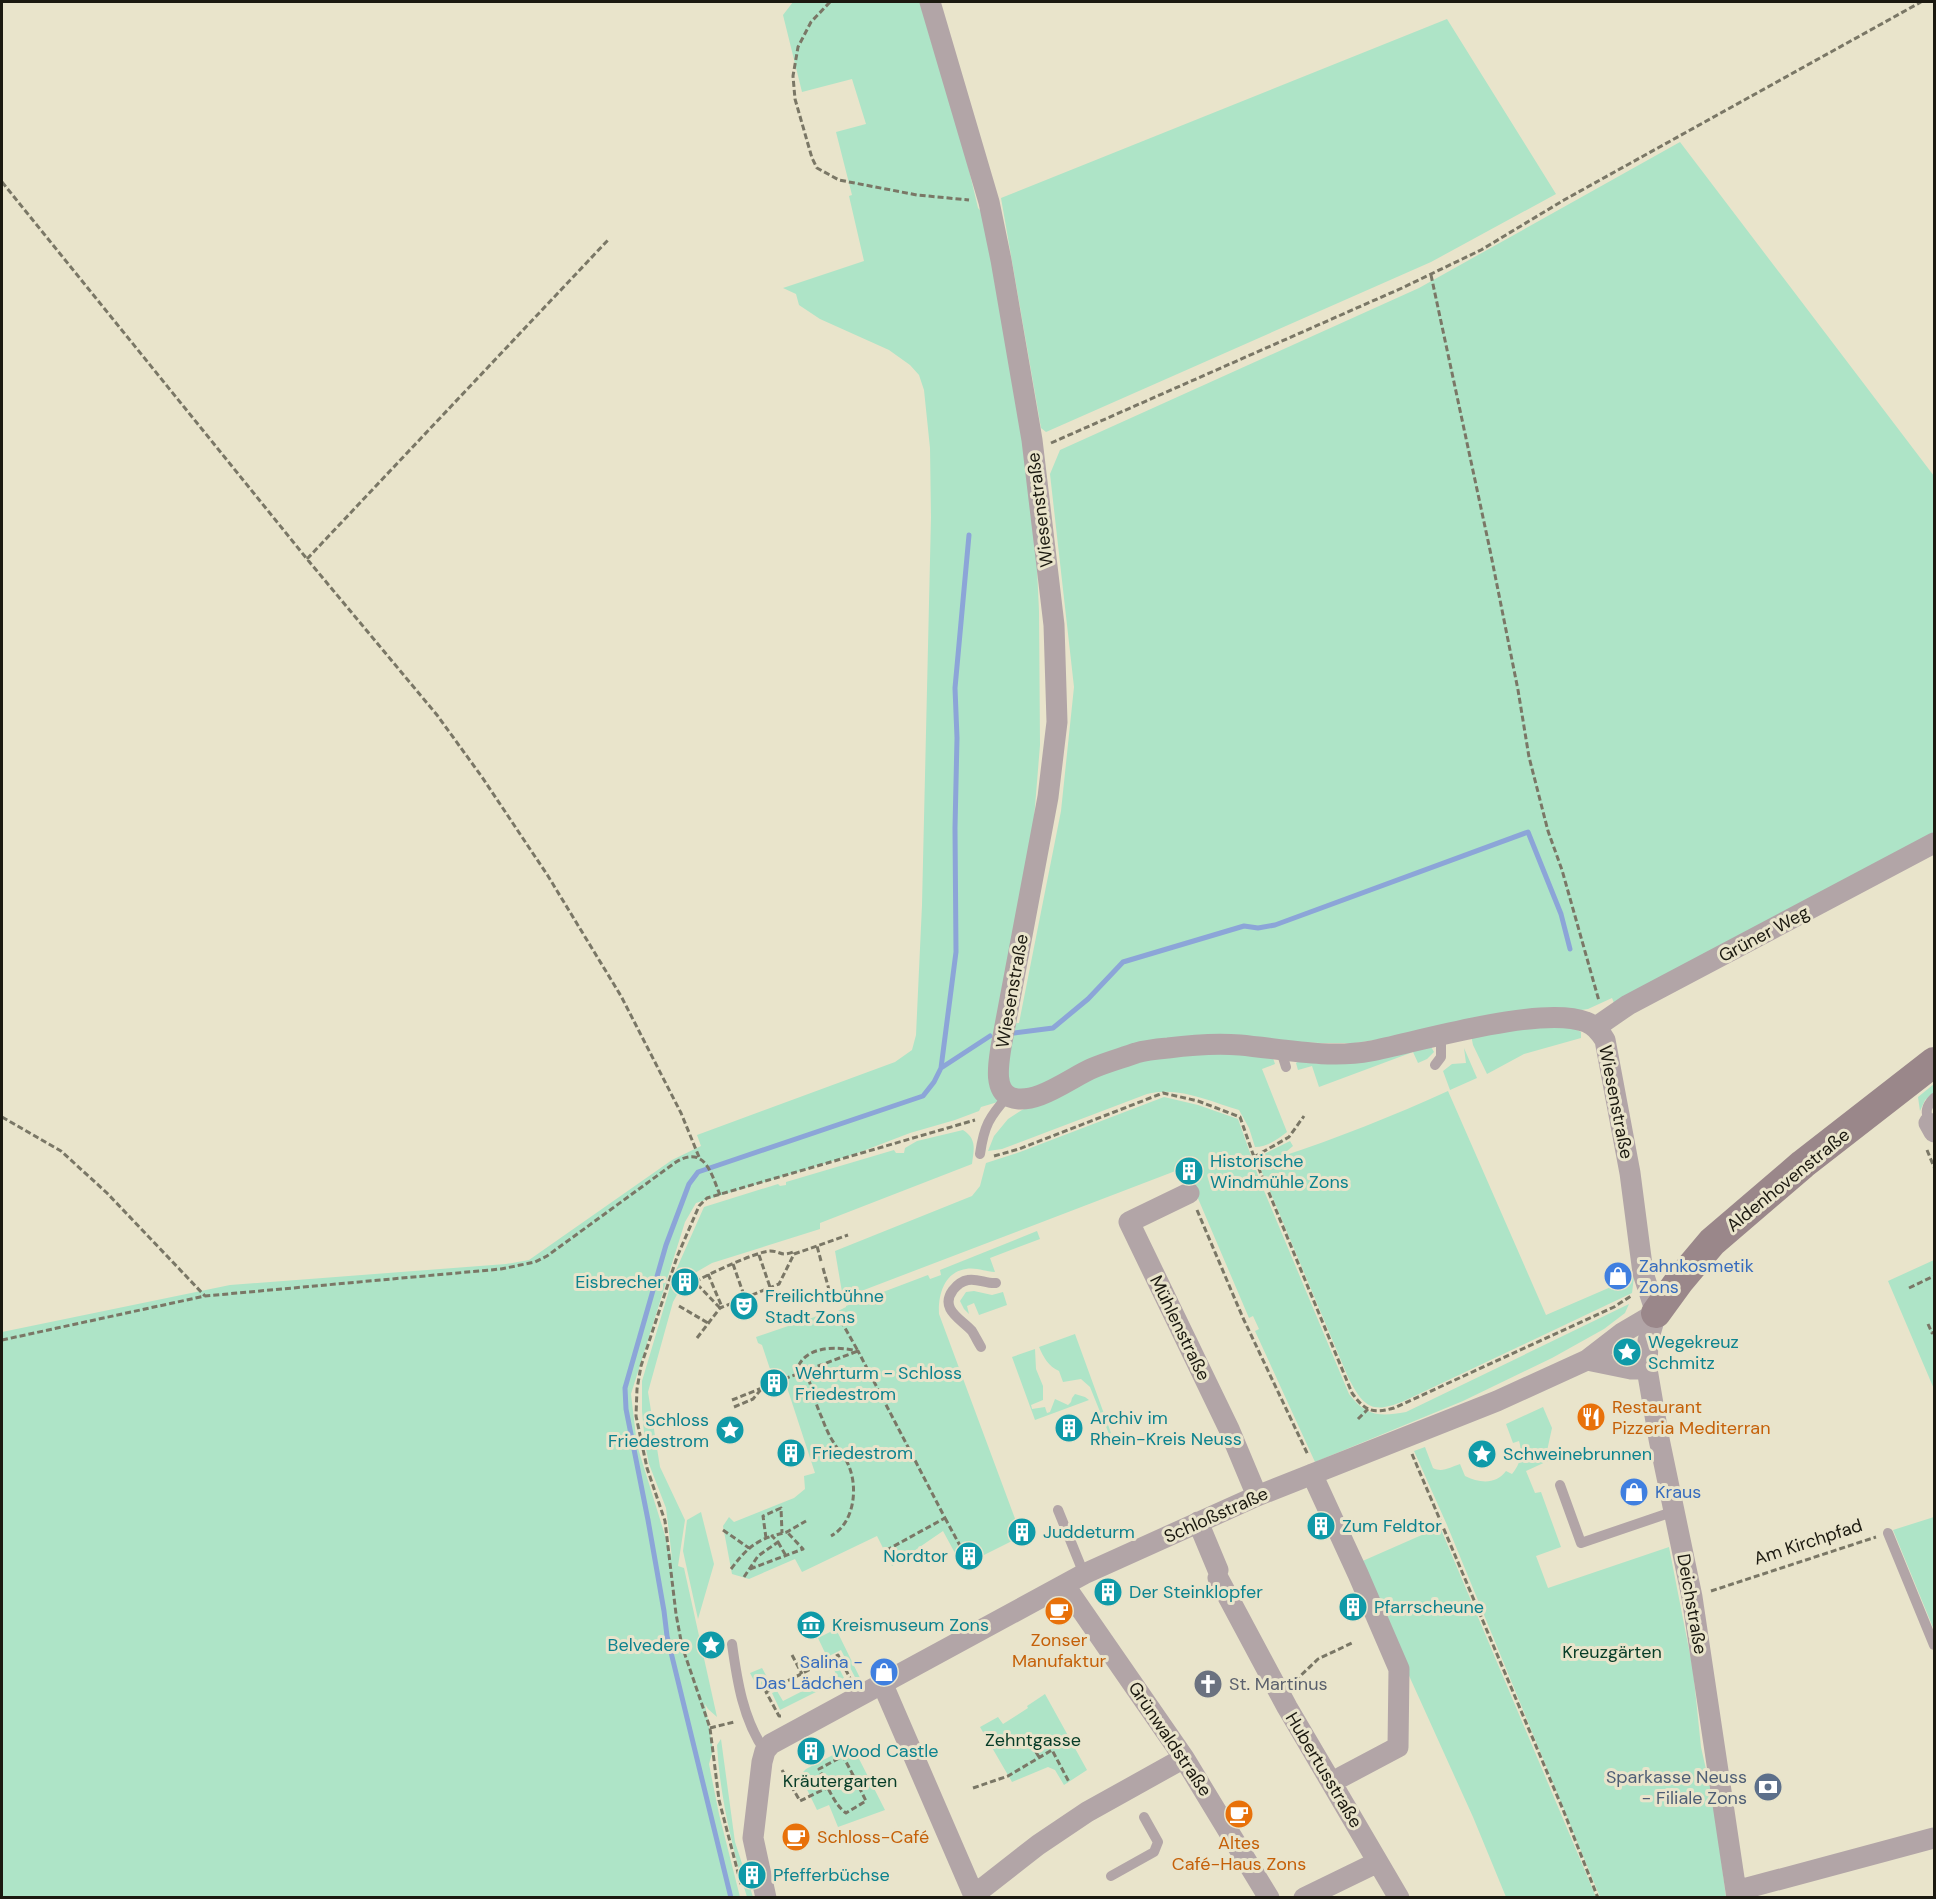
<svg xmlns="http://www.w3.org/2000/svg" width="1936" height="1899" viewBox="0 0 1936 1899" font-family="'DM Sans',sans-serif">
  <rect width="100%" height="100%" fill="#e9e4cb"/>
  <!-- green -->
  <path fill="#aee4c7" d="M793,2H920L931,41L955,111L978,208L986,217L1031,440L1039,611L1040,745L1031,856L1001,1025L1019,1023L1061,811L1074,687L1050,474L1060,450L1419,288L1680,142L1934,476V835L1614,1003L1612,998L1588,1009L1355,1043H1321L1212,1038L981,1107L979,1111L955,1120L910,1133L855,1154L696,1203L685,1222L631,1394L637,1445L672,1558L666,1508L649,1464L645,1444L642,1411V1381L673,1277L704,1207L778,1184L780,1186L786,1185V1182L894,1150L896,1153H904L905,1148L917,1141L963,1130C977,1139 974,1149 972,1164L820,1223V1229L712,1263L693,1274L687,1270L679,1271C673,1278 672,1284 679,1291L673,1302L648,1392L660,1467L685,1520L678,1566L684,1568L717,1717L708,1709L705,1704L713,1750L709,1764L719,1814L740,1897H2V1332L230,1285L506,1264L529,1260L672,1160L701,1146L697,1135L895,1062L912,1050L916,1035L922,905L931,517L930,448L924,390L919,375L910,365L889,350L820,319L799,305L796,294L783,288L864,261L849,196L852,195L836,132L866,124L852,79L802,92L783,15Z
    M1447,19L1556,194L1431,262L1046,432L1041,428L1001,198Z
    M1520,1027H1571L1581,1032V1038L1524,1054L1487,1074L1473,1045L1471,1035Z
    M1430,1045L1434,1052L1427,1059L1418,1063L1413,1052L1319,1087L1312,1066L1298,1070L1296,1063L1299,1061Z
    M1464,1048L1477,1078L1450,1090L1443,1071L1452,1064L1466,1063Z
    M1194,1050L1273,1058L1275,1064L1262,1069L1287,1132C1278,1139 1267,1147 1255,1147L1249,1128L1239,1110C1209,1101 1178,1086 1147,1094L1002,1149L988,1151L994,1136L1008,1119L1022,1110L1099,1074L1133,1061Z
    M1934,1084V1093L1925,1100L1920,1111L1918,1097Z
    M1448,1091L1546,1315L1634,1277L1632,1293L1404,1401C1371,1415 1363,1406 1348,1377L1256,1158L1290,1141L1293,1146L1280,1157C1338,1138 1393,1116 1448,1091Z
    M1164,1097L1198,1105L1238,1119L1260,1181L1349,1394C1366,1416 1379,1417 1406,1412L1629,1304L1625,1313L1604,1329L1552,1358L1463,1401L1315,1462L1255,1331L1259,1329L1253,1316L1249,1318L1191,1182C1199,1178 1202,1173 1199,1165L1192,1159L1183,1160L1178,1170L843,1298L835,1251L972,1196L980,1186L986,1163L1020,1152Z
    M1037,1231L1040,1239L990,1258L995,1272C986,1272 976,1267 966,1269C944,1272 938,1295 939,1314L1017,1524L1013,1530L1016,1539L962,1566L943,1531L892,1566L877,1536L802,1572L795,1559L749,1579L732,1574L723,1526L729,1517L734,1522L794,1498L805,1489L804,1476L815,1473L781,1369L771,1372L762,1345L758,1343L756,1337L826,1313L836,1312L846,1307V1306L928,1275L930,1279L941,1275L940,1270Z
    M1934,1260V1389L1888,1281Z
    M974,1291L992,1295L1003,1292L1007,1305L979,1315L974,1303L967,1306L969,1314L964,1309L960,1301L966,1292Z
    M1075,1334L1111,1433L1109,1434L1090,1387L1081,1379L1063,1382L1059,1371C1048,1366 1044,1358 1039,1347Z
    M1035,1349L1036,1369L1043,1386V1400L1031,1405L1032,1409L1045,1407L1047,1413L1050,1412L1055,1399L1068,1405L1071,1402L1072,1398L1075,1394L1085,1397L1089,1400L1035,1420L1012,1357Z
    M1543,1407L1552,1428L1547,1451L1550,1460L1526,1471L1535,1493L1541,1492L1561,1547L1536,1556L1548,1588L1669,1547L1693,1670L1701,1747L1714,1805L1726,1897H1600L1447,1525L1414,1451L1425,1447L1433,1468C1442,1473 1451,1467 1460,1464L1465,1476C1479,1483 1496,1485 1506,1471L1512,1474C1520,1464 1523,1454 1519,1441L1513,1443L1506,1424Z
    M701,1512L714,1564L698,1619L683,1551L687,1520Z
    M1934,1517V1630L1893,1530Z
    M1440,1527L1596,1897H1506L1473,1817L1358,1563Z
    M836,1629L861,1680L857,1681L841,1650L827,1657L818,1638Z
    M835,1660L844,1678L780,1710L772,1693L777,1691L783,1701L836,1674L831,1663Z
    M762,1668L772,1686L760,1692L750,1673Z
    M1045,1694L1087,1770L1064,1785L1055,1770L1048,1767L1012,1782L980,1727L998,1717L1003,1724L1028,1708L1027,1706Z
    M721,1739L735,1842L753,1897H747C732,1847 720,1797 717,1745Z
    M852,1745L885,1810L838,1827L829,1805L817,1810L800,1775L806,1769Z"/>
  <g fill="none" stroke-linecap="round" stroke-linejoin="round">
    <!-- stream -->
    <path stroke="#8ca5d8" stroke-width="5" d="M1014,1033L1053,1028L1088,999L1123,962L1244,926L1258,928L1275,925L1528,832L1561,914L1570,949
      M941,1068L956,952L955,828L957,738L955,688L969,535
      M731,1898L667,1636L664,1611L648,1520L626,1409L625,1388L666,1245L689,1184L698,1172L923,1096L934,1082L941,1068L990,1036"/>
    <!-- path -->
    <path stroke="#7a7766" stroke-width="3" stroke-dasharray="6 3" stroke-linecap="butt" d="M830,2L811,22L798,47L793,76L795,99L812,158L817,168L839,180L917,195L969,200
      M2,182L307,559L437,715L482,777L548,876L621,996L681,1113L699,1157
      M1431,275L1490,550L1518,690L1529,757L1548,831L1562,870L1599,1001
      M1051,443L1402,288L1481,250L1564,200L1921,2
      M307,559L608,240
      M2,1117L61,1151L107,1193L205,1296
      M1927,1150L1934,1167
      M994,1156L1019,1149L1163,1093L1198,1101L1240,1117L1254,1157L1352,1393C1365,1411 1372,1414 1394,1408L1614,1307L1631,1296
      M1254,1157L1289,1137L1304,1116
      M1197,1210L1243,1318L1308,1455
      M759,1255L770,1287
      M821,1261L817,1246L848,1235
      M733,1264L745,1298
      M823,1268L833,1304
      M708,1274L722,1307
      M1909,1288L1934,1276
      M679,1306L708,1323
      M720,1308L695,1282C706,1275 758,1251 770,1251C781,1251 780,1257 793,1252L794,1254
      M1928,1324L1932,1333L1934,1332
      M697,1338L720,1308L779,1284L794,1254L817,1246
      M2,1340L205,1296L501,1269L535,1262L547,1256L676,1162C705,1145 711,1173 720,1195
      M806,1370C811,1386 815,1403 822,1418C825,1426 829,1436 834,1443C838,1450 843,1455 847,1462C859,1485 855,1523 831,1536
      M796,1374C801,1345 836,1346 858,1351L945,1518L885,1551
      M784,1379L858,1351L836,1312
      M732,1400L762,1388
      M734,1407L753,1399L763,1387
      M1358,1419L1368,1409
      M1412,1454L1564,1812L1598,1898
      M945,1518L964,1553
      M723,1530L749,1548
      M766,1538L763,1516L781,1508L782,1533
      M778,1542L786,1556
      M731,1569C743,1553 753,1542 772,1536
      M750,1569L803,1549L787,1532
      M744,1577L758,1556L778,1542L772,1536L787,1532L806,1521
      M1711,1591L1876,1537
      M706,1648L719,1645
      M792,1655L802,1674
      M1295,1681L1318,1659L1352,1643
      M781,1716H779L766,1692L838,1655L850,1678
      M710,1728L734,1722
      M1031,1744L1039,1757
      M782,1770L800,1801L853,1775L866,1801L846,1813C834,1805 826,1783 819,1769L843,1756L853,1775
      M973,1788L1008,1776L1052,1750L1069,1782
      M741,1884L719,1800L710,1728L682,1646L676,1614L665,1521L647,1468L636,1416L637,1389L641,1366L677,1257L699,1206L707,1198L975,1120"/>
    <!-- lane -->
    <path stroke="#b2a5a7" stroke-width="10" d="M1281,1051L1286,1067
      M1435,1065L1441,1057V1035
      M1929,1123C1925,1112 1926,1106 1934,1098
      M980,1154C984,1126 989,1117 1008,1096
      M981,1347C978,1342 975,1336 972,1331C961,1319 939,1309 953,1290C957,1285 962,1281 968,1280C977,1278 987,1284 996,1283
      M1560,1485L1581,1543L1675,1511
      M1058,1510L1084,1574
      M1888,1533L1934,1645
      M732,1644C737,1680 743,1720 765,1751
      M1111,1876L1154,1852L1158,1842L1144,1817"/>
    <!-- street -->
    <path stroke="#b2a5a7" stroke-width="21" d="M930,2L989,202L1001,260L1032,440L1054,625L1057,722L1048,797L1001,1047C999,1062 993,1089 1010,1097C1035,1107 1071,1077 1093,1068C1107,1062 1122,1058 1136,1053C1146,1050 1157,1049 1168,1048C1191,1045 1216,1043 1240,1045C1283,1049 1328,1059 1371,1051C1421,1041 1542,1005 1586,1022C1595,1025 1600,1032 1605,1040L1630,1173L1643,1273L1656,1313
      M1596,1027L1628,1005L1934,843
      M1929,1123L1934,1132
      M1189,1193L1129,1222L1229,1429L1257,1496
      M1656,1313L1648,1341L1647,1369L1659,1439L1692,1597L1737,1898
      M1587,1360L1631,1369H1647
      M1312,1474L1358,1574L1399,1669L1398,1747L1332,1782
      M1198,1522L1218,1570
      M1218,1578L1287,1707L1399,1898
      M1065,1586L1184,1758L1269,1898
      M883,1685L975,1898
      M1736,1891L1934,1838
      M974,1895L1038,1845L1087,1812L1184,1758
      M766,1898L753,1838L762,1762L765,1751L771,1744L1084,1574L1257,1496L1497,1401L1587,1360L1622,1333L1656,1313
      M1304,1898L1378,1862"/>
    <!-- secondary -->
    <path stroke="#9a878a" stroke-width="30" d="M1656,1313L1680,1280L1712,1242L1803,1164L1934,1062"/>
  </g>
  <!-- icons -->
  <defs>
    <g id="building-disc" transform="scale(1.5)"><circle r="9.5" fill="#0f9aa8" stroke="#e9e4cb"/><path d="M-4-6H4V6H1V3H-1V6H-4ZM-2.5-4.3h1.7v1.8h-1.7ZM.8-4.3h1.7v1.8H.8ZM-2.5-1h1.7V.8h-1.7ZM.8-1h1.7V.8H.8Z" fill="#fff"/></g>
    <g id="shop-disc" transform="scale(1.5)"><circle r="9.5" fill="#3f7fe0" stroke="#e9e4cb"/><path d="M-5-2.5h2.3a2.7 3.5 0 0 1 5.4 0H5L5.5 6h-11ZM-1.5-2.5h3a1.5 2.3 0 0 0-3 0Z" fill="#fff"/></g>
    <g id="theatre-disc" transform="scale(1.5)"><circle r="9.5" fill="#0f9aa8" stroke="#e9e4cb"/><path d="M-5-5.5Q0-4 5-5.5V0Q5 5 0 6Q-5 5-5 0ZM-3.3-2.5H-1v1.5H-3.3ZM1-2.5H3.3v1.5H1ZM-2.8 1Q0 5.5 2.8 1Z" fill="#fff"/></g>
    <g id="sight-disc" transform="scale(1.5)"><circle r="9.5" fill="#0f9aa8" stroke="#e9e4cb"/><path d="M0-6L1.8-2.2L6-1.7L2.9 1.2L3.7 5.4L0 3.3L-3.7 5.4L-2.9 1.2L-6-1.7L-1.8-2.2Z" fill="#fff"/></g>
    <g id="restaurant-disc" transform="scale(1.5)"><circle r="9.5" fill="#e8710a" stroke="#e9e4cb"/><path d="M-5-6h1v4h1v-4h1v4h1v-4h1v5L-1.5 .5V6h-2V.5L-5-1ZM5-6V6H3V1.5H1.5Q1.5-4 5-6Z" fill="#fff"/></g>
    <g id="cafe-disc" transform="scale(1.5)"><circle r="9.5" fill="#e8710a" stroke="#e9e4cb"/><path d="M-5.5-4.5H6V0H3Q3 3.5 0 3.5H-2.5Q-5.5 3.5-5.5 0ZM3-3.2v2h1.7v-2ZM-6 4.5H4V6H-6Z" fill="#fff"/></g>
    <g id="museum-disc" transform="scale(1.5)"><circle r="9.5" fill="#0f9aa8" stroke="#e9e4cb"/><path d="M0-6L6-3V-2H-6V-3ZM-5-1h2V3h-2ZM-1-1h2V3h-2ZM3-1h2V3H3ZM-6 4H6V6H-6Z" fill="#fff"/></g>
    <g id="church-disc" transform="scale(1.5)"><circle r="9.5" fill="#6b7280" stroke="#e9e4cb"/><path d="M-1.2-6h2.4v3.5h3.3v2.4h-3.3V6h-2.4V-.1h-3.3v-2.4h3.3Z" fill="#fff"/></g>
    <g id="bank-disc" transform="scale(1.5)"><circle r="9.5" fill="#5c6f8a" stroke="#e9e4cb"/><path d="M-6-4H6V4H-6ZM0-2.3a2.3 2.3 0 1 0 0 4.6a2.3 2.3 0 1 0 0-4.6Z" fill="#fff"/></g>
  </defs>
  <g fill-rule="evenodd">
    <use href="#building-disc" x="1189" y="1171"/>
    <use href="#shop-disc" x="1618" y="1276"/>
    <use href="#building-disc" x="685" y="1282"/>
    <use href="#theatre-disc" x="744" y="1306"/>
    <use href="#sight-disc" x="1627" y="1352"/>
    <use href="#building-disc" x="774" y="1383"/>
    <use href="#restaurant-disc" x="1591" y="1417"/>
    <use href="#building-disc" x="1069" y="1428"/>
    <use href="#sight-disc" x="730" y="1430"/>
    <use href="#building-disc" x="791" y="1453"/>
    <use href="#sight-disc" x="1482" y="1454"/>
    <use href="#shop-disc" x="1634" y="1492"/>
    <use href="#building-disc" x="1321" y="1526"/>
    <use href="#building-disc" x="1022" y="1532"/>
    <use href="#building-disc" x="969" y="1556"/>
    <use href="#building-disc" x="1108" y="1592"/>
    <use href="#building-disc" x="1353" y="1607"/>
    <use href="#cafe-disc" x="1059" y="1611"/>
    <use href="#museum-disc" x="811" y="1625"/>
    <use href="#sight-disc" x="711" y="1645"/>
    <use href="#shop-disc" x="884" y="1672"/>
    <use href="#church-disc" x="1208" y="1684"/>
    <use href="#building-disc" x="811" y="1751"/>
    <use href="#bank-disc" x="1768" y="1787"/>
    <use href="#cafe-disc" x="1239" y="1814"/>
    <use href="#cafe-disc" x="796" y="1837"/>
    <use href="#building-disc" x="752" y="1875"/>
  </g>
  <g text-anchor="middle" stroke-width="6" stroke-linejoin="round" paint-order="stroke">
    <!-- street labels -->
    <g font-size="18" fill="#1b1910" stroke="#e9e4cb">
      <text transform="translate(1040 510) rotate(-97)" y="6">Wiesenstraße</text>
      <text transform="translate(1764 934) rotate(-28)" y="6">Grüner Weg</text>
      <text transform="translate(1012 991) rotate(-80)" y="6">Wiesenstraße</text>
      <text transform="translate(1616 1102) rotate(79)" y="6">Wiesenstraße</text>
      <text transform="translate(1788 1180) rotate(-39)" y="6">Aldenhovenstraße</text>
      <text transform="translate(1180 1328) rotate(64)" y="6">Mühlenstraße</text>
      <text transform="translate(1216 1515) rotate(-24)" y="6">Schloßstraße</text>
      <text transform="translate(1808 1542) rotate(-18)" y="6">Am Kirchpfad</text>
      <text transform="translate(1692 1604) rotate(80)" y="6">Deichstraße</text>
      <text transform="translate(1170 1739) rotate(56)" y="6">Grünwaldstraße</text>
      <text transform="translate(1324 1770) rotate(59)" y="6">Hubertusstraße</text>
    </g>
    <!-- culture labels -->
    <g font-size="18" fill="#0d838f" stroke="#e9e4cb" text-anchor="start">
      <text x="1210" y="1167">Historische<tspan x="1210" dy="21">Windmühle Zons</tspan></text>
      <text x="664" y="1288" text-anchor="end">Eisbrecher</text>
      <text x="765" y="1302">Freilichtbühne<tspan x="765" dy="21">Stadt Zons</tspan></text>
      <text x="1648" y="1348">Wegekreuz<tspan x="1648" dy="21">Schmitz</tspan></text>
      <text x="795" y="1379">Wehrturm - Schloss<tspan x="795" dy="21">Friedestrom</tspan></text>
      <text x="1090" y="1424">Archiv im<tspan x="1090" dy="21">Rhein-Kreis Neuss</tspan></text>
      <text x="709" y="1426" text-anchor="end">Schloss<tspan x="709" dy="21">Friedestrom</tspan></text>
      <text x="812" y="1459">Friedestrom</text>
      <text x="1503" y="1460">Schweinebrunnen</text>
      <text x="1342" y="1532">Zum Feldtor</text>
      <text x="1043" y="1538">Juddeturm</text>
      <text x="948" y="1562" text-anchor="end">Nordtor</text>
      <text x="1129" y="1598">Der Steinklopfer</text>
      <text x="1374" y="1613">Pfarrscheune</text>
      <text x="832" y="1631">Kreismuseum Zons</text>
      <text x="690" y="1651" text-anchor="end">Belvedere</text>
      <text x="832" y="1757">Wood Castle</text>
      <text x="773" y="1881">Pfefferbüchse</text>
    </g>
    <!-- shop labels -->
    <g font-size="18" fill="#366cbe" stroke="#e9e4cb" text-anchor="start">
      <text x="1639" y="1272">Zahnkosmetik<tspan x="1639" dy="21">Zons</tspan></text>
      <text x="1655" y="1498">Kraus</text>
      <text x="863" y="1668" text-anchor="end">Salina -<tspan x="863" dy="21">Das Lädchen</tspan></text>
    </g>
    <!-- food labels -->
    <g font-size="18" fill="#c56008" stroke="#e9e4cb" text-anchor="start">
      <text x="1612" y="1413">Restaurant<tspan x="1612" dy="21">Pizzeria Mediterran</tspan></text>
      <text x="1059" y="1646" text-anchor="middle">Zonser<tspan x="1059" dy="21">Manufaktur</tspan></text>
      <text x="817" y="1843">Schloss-Café</text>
      <text x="1239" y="1849" text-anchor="middle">Altes<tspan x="1239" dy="21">Café-Haus Zons</tspan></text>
    </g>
    <!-- park labels -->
    <g font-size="18" fill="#063c27" stroke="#e9e4cb">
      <text x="1612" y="1658">Kreuzgärten</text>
      <text x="1033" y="1746">Zehntgasse</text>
      <text x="840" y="1787">Kräutergarten</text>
    </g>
    <!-- worship labels -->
    <g font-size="18" fill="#5b616d" stroke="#e9e4cb" text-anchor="start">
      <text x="1229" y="1690">St. Martinus</text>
    </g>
    <!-- service labels -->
    <g font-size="18" fill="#4e5e75" stroke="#e9e4cb" text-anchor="end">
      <text x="1747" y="1783">Sparkasse Neuss<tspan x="1747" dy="21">- Filiale Zons</tspan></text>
    </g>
  </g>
  <!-- border -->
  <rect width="1936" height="1899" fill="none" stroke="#1b1910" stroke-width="6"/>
</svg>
